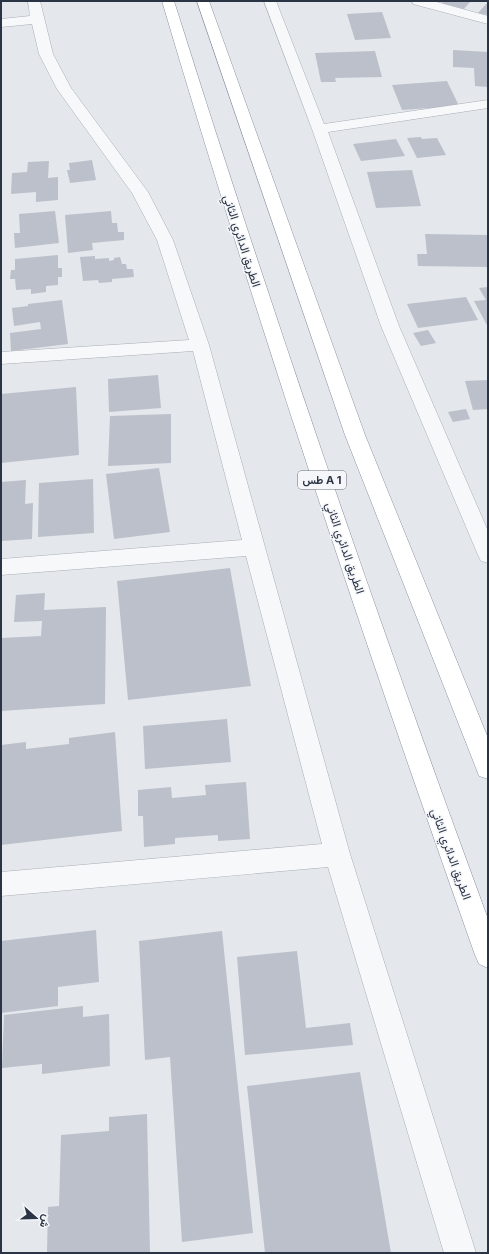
<svg xmlns="http://www.w3.org/2000/svg" width="489" height="1254" viewBox="0 0 489 1254" font-family="Inter,Vazirmatn,sans-serif">
  <rect width="100%" height="100%" fill="#e4e7ec"/>
  <!-- building -->
  <path fill="#bbc0ca" d="M444,1H464L470,2L464,9L442,3Z
    M488,2V15L478,13Z
    M382,12L391,38L355,40L347,14Z
    M453,50L488,52V87L475,86L474,68L453,67Z
    M375,51L382,77L335,78L336,82H321L315,53Z
    M447,81L459,106L402,110L392,85Z
    M421,137L422,139L437,138L446,155L417,158L407,138Z
    M396,139L405,156L361,161L353,144Z
    M92,160L96,180L70,183L67,170H70L69,163Z
    M49,161L48,178L58,177V200L36,202V192L11,194L12,173L27,172L28,162Z
    M412,170L421,206L376,208L367,172Z
    M55,211L59,243L15,248L14,233H20L19,214Z
    M111,211L112,223H117L118,232H124V240L92,243L93,250L68,253L65,215Z
    M425,234L488,235V267L418,266L417,254H427Z
    M58,255V268H62V277H58V285L46,286V292L31,294V289L16,290L15,279H10L11,270H15V259Z
    M95,256V259L109,258V261L114,260V258L120,257L122,264H126L127,269H133L134,277L112,279V282L99,283L98,280L83,281L80,257Z
    M488,287V327L474,301L486,300L479,288Z
    M466,297L478,320L418,328L407,304Z
    M62,300L68,344L11,351L10,333L41,329L40,322L14,326L12,308L28,306V304Z
    M428,330L436,343L421,346L413,333Z
    M158,375L161,408L109,412L108,379Z
    M488,380V409L473,410L465,381Z
    M76,387L79,455L1,463V394Z
    M466,409L470,419L453,422L448,412Z
    M171,414V463L108,466L110,416Z
    M159,468L170,532L114,539L106,474Z
    M93,479L94,533L38,537L39,483Z
    M26,480L25,504L33,503L32,539L1,541V482Z
    M230,568L251,686L128,700L117,581Z
    M45,593L44,610L106,607L105,704L1,711V638L41,636L42,621L14,622L16,595Z
    M227,719L231,762L145,769L143,726Z
    M115,732L122,831L1,845V745L26,742V749L69,744V738Z
    M246,782L250,839L218,841V835L175,838V844L144,847L143,816H138V790L171,787L172,798L206,795L205,785Z
    M96,930L99,982L58,987V1006L1,1013V941Z
    M222,931L253,1233L182,1242L170,1057L145,1060L139,941Z
    M297,951L306,1028L350,1023L353,1045L245,1055L237,957Z
    M83,1006V1017L109,1014L110,1066L42,1074V1064L2,1068L4,1015Z
    M360,1072L391,1253H265L247,1086Z
    M147,1114L150,1253H47L48,1207L59,1206L61,1135L109,1131V1117Z"/>
  <g fill="none" stroke-linecap="round" stroke-linejoin="round">
    <!-- minor casing -->
    <g stroke="#a9aeb7" stroke-width="1">
      <path id="minor" d="M28,1H40L53,54L71,88L148,192L173,240L209,345L350,854L476,1253H444L328,867L1,896V872L322,844L246,556L1,575V559L242,540L193,351L1,364V352L189,340L157,240L132,193L57,89L39,54L32,24L1,27V19L30,16Z
        M264,1H276L324,124L488,100V108L328,132L399,326L488,531V563L481,561L478,555L381,326L312,129Z
        M412,1H433L488,16V24L413,4Z"/>
    </g>
    <!-- trunk casing -->
    <g stroke="#8b94a3" stroke-width="1">
      <path id="trunk" d="M162,1H174C271,310 376,615 488,919V968L479,964L475,955C363,639 257,322 162,1Z
        M197,1H209L365,435L488,738V779L479,776L476,768L345,435Z"/>
    </g>
    <!-- minor -->
    <use href="#minor" fill="#f7f8fa" fill-rule="evenodd"/>
    <!-- trunk -->
    <use href="#trunk" fill="#fff" fill-rule="evenodd"/>
  </g>
  <g text-anchor="middle" stroke-width="3" stroke-linejoin="round" paint-order="stroke">
    <!-- shield labels -->
    <rect fill="#f4f6f9" stroke="#676e7b" stroke-width="1" x="298" y="471" width="48" height="18" rx="3"/>
    <g font-size="11" font-weight="bold" fill="#2b3445">
      <text x="322" y="484">طس A 1</text>
    </g>
    <!-- street labels -->
    <g font-size="12" fill="#2b3445" stroke="#f4f6f9">
      <text transform="translate(242 241) rotate(72)" y="4">الطريق الدائري الثاني</text>
      <text transform="translate(345 548) rotate(71)" y="4">الطريق الدائري الثاني</text>
      <text transform="translate(451 854) rotate(70)" y="4">الطريق الدائري الثاني</text>
    </g>
  </g>
  <!-- border -->
  <rect width="489" height="1254" fill="none" stroke="#2b3445" stroke-width="4"/>
  <!-- north arrow -->
  <g transform="translate(36 1218) rotate(110)" stroke="#f4f6f9" stroke-width="3" paint-order="stroke">
  <path d="M0-3L7 15L0 10L-7 15Z" fill="#2b3445"/>
  <text y="-6" font-size="11" font-weight="bold" text-anchor="middle" fill="#2b3445">ش</text>
  </g>
</svg>
